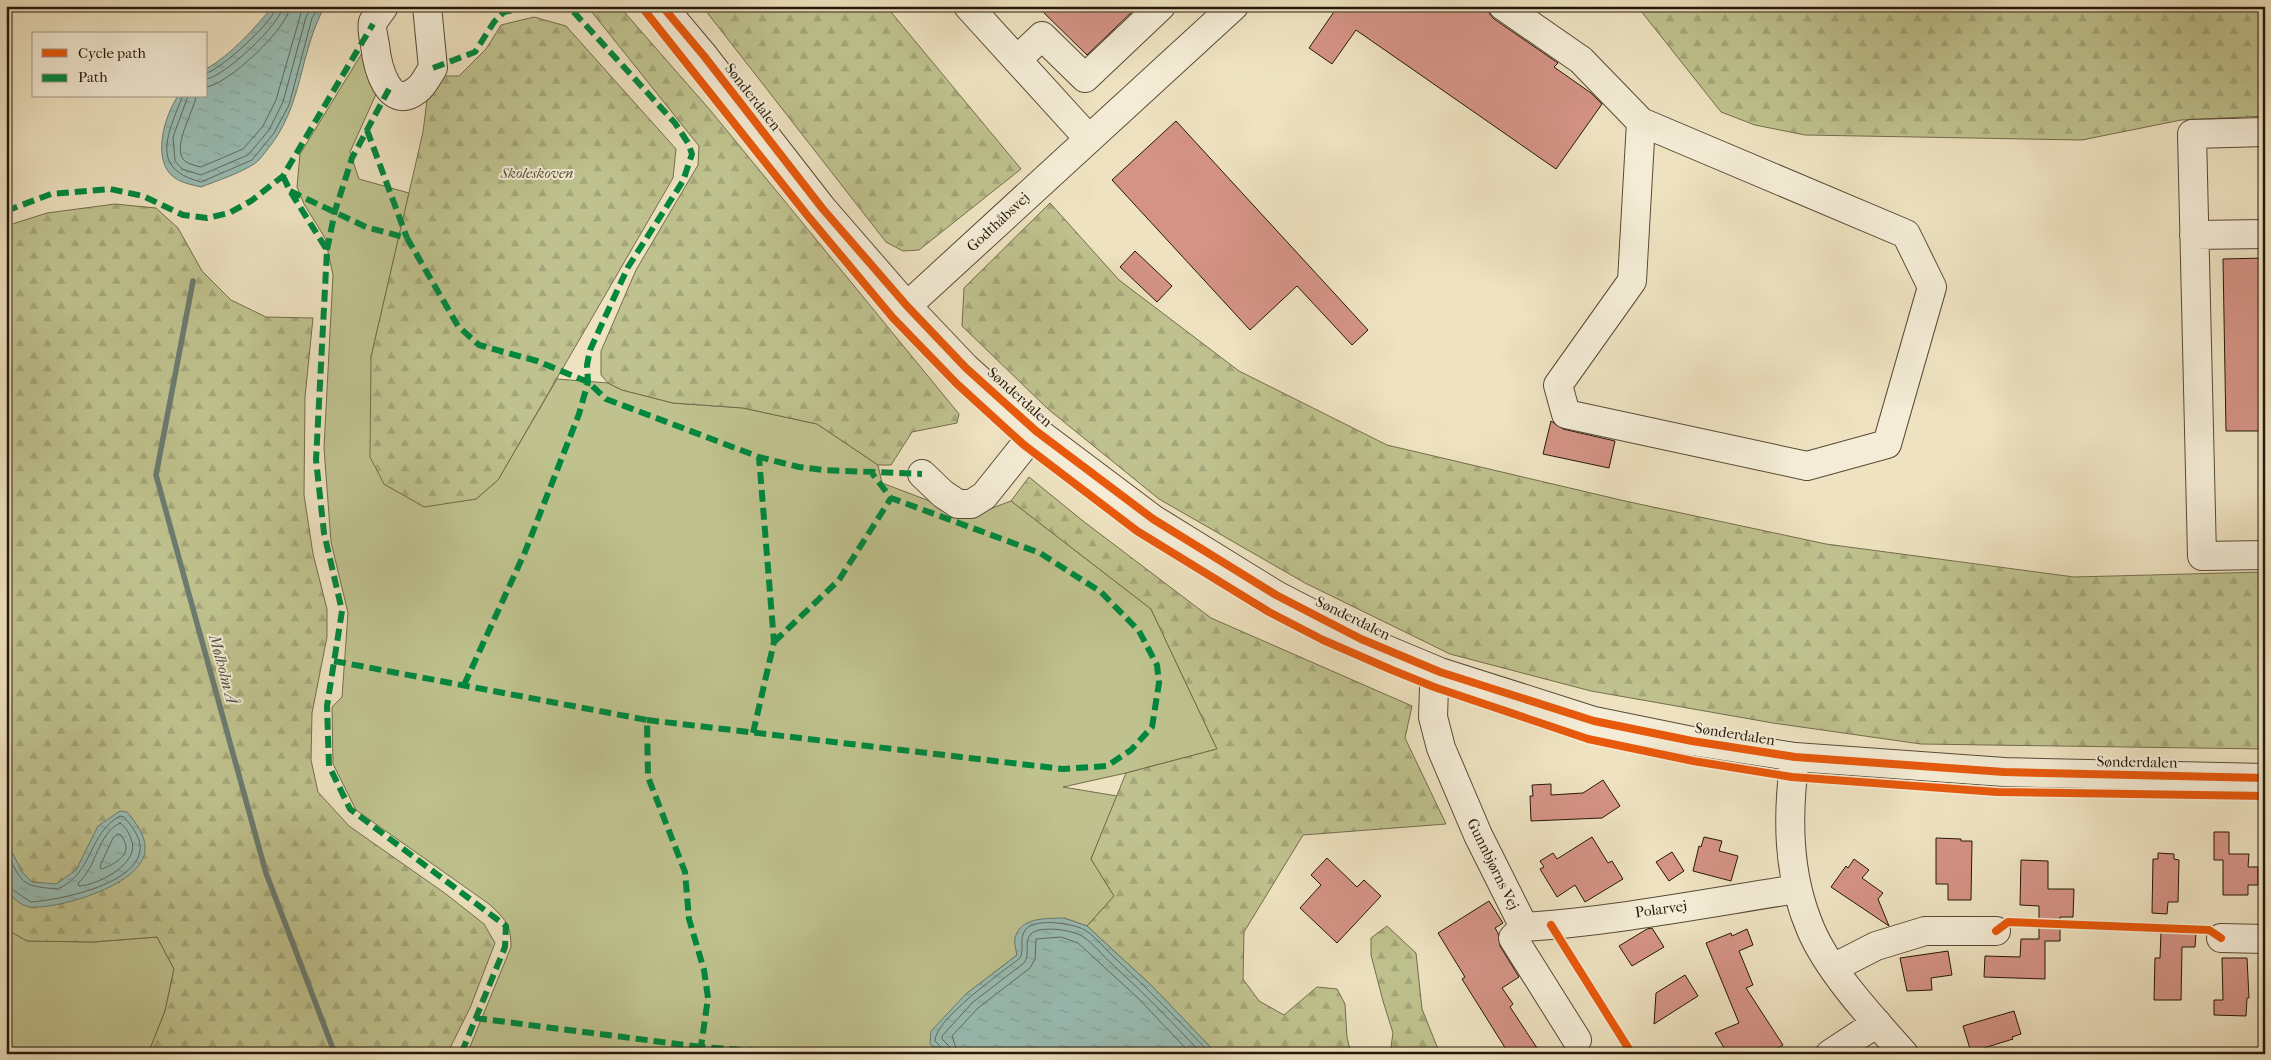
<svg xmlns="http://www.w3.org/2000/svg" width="2271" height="1060" viewBox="0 0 2271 1060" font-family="'IM FELL French Canon',serif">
  <defs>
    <pattern id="forest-firs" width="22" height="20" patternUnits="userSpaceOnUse" patternTransform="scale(1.25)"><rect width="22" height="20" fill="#bfc28e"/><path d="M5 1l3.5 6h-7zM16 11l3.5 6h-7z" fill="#a4a679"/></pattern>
    <pattern id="water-ripples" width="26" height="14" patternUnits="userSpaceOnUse" patternTransform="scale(1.25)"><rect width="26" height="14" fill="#99bdb4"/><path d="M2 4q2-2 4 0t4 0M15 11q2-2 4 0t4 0" fill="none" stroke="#84a299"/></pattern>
  </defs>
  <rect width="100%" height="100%" fill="#eee2c0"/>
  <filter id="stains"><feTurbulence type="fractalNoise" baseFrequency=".004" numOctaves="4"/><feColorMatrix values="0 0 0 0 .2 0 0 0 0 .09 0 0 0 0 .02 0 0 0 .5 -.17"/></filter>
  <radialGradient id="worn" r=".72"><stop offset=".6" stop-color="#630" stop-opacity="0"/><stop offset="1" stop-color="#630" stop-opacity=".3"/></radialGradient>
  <!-- grass -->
  <path fill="#bfc28e" stroke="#736d4c" d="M367,45L377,92L350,152L359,179L409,193L371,357L384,484L424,506L476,499L498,480L557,379L608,383L622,390L673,403L743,408L817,424L878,465L882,483L956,511L987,510L1011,501L1151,609L1217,749L1126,773L1063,787L1117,796L1091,859L1114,896L1087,926L1064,918L1015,938L1017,955L966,994L941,1053L949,1054H467L511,947C511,924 505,919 489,904L356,810L333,764L332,707L342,697L348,613L331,542L324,448L333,275L325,238L304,204L297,187L300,154Z
    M6,929L27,941L93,942L157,937L174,969L165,1011L148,1054H6Z"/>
  <!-- forest -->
  <path fill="url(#forest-firs)" stroke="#736d4c" d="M587,6H619L710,110L959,414L957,423L912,432L891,465H878L817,424L743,408L673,403L622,390L608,383L601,375V351L636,270L698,165L699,146Z
    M702,6H886L1021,169L919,250L903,251L886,242Z
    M1637,6H2265V116L2181,120L2082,140L1805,135L1755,125L1721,112Z
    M534,17L566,26L676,149L673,178L498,480L476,499L424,507L384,484L370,457L371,357L423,132L427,100L443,76H459L486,49L501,25Z
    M1050,203L1119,280L1239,371L1387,445L1625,501L1826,544L2074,577L2265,572V749L1921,744L1773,723L1591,691L1450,654L1305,583L1159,499L1048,409L962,326L964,288Z
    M115,204L156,208L178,228L202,271L231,300L266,317L313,318L305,397L304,495L313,554L327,609V637L312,713L311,760L318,792L349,826L446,894L484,924L495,943L470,1008L447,1054H148L165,1011L174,969L157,937L93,942L27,941L6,929V226L47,213Z
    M1029,477L1083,521L1211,618L1412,706L1405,738L1446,824L1303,835L1244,932L1243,979L1259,1001L1284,1015L1317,987L1337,989L1345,1004L1347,1037L1351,1054H1217L1152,986L1087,926L1114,896L1091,859L1126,773L1217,749L1151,609L1011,501Z
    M1387,926L1416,953L1422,1009L1440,1054H1390L1393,1033L1383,1001L1371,955V938Z"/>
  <!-- water -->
  <path fill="url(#water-ripples)" stroke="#6b7b70" d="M273,6H325C298,55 304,105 267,150C263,155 259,161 254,164C238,174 219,180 201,187C193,185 182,183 175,178C151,162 164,116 178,96H206V69C231,55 255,28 273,6Z
    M120,811L127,812C135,822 146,835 145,849C145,884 60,909 31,907C22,907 12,897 6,890V840L22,872L32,882L56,884L76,870L98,826Z
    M1064,918L1087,926L1152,986L1217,1054H949L941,1053L930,1044L931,1031L966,994L1017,955C1016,950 1014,943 1015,938C1021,916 1047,919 1064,918Z"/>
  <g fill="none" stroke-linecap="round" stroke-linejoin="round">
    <!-- shore -->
    <path stroke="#606a5e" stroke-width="1" d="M206,73C220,71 275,20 277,6
      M206,79C223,78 282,23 283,6
      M206,87C226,86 290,27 290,6
      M182,96C181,103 176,111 174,118C161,152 163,172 201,182L252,160L274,133L289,105L312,18L319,6
      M188,96L173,137L175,161L182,169L201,175L248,155L269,130L283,102L306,17L312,6
      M196,96C195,110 169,150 186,162C190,164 196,166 201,167L243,149L263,126L276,100L303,6
      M120,823C126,827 129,833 131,839C142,862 99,885 79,886L78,883C97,867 97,834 120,823Z
      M118,834L121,835C123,838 126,843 126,847C127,858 109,867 101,869L100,866L113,838Z
      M6,851C22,883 20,886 57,889C93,875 88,833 120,816L124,817C131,825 142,838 140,851C135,885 59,900 31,902L10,888L6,887
      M944,1054L943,1049L935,1041C935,1019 1001,973 1020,958C1025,949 1018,939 1026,929C1036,918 1072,923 1085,930C1096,937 1106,950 1116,959C1148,989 1179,1021 1211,1054
      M951,1054L949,1046L942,1039V1036L973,1002L1024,963C1031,954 1023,942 1031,934C1039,925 1072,930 1082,936C1093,943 1103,956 1113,965C1144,993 1173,1023 1202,1054
      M958,1054L952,1036L978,1008L1030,968L1035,959L1036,939L1061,937L1078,943L1139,999L1191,1054"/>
    <!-- stream -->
    <path stroke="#6b7b70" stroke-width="5.5" d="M193,281L156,475L266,873L335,1054"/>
  </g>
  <!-- building -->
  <path fill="#d49385" stroke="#271809" d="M1037,6H1138L1087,55Z
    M1338,6H1488L1489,13L1494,19L1558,63L1554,67L1591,93L1602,104L1556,169L1356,30L1332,64L1309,48Z
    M1176,121L1368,330L1352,345L1297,286L1250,330L1112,180Z
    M1135,251L1172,286L1157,302L1120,267Z
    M2265,258V431H2226L2223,259Z
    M1551,421L1563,429L1615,441L1609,468L1543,454Z
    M1603,780L1620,806L1602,818L1531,821L1530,796H1533L1532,785L1551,784V795L1583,793Z
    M2214,832H2229V854H2249L2248,867H2258V885H2248V895H2223V860H2214Z
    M1592,837L1608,863L1612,861L1623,879L1585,902L1575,885L1557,897L1540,869L1544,867L1540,861L1553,853L1557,859Z
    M1704,837L1722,841L1719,851L1738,856L1731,881L1693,871L1699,846L1701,847Z
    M1936,838L1961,839V841H1972L1971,900H1948V884H1936Z
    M1672,852L1684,871L1669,881L1656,862Z
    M2158,853L2174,854V859L2179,860L2178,902H2168L2167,914L2152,913L2153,859H2158Z
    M1327,858L1357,887L1364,880L1381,896L1337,943L1300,908L1321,885L1311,875Z
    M1854,859L1869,870L1862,878L1883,893L1878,899L1889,926L1831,887L1846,866L1848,868Z
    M2021,860L2048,861V889H2074L2073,917H2060V941H2045V979L1984,977L1985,956L2020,957L2021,939H2039V906L2020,905Z
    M1489,901L1503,923L1495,928L1498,933L1500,946L1519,977L1502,988L1513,1004L1510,1007L1541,1054H1509L1462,979L1465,977L1438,933Z
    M1652,928L1664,947L1632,966L1619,946L1647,929Z
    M1747,929L1753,945L1739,951L1753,985L1746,988L1783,1045L1768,1054H1728L1715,1033L1739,1023L1706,943L1731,933L1732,936Z
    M2161,932L2196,933L2195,947H2182L2181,1000H2154L2155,958H2160Z
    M1948,951L1952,975L1931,978L1932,990L1907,991L1900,958Z
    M2222,958H2247L2249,998H2247L2246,1016L2214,1015V1000H2223Z
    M1685,975L1698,996L1654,1024L1656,993Z
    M2014,1011L2021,1034L2012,1037L2013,1039L1971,1052L1963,1026Z"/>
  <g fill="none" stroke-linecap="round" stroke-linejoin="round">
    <!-- minor casing -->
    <g stroke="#594a37" stroke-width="30">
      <path id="minor" d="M384,6C381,11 376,17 373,22C371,28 374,39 375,45C377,65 388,113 417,90C424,85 428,75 433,68L427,6
        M662,6L704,56L822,208L907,306L966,368L1036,431L1153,519L1276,595L1361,639L1440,672L1594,721L1692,741L1795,757L2004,772L2265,778
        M968,6L1089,139
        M1503,6L1581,60L1641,122L1906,234L1932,287L1887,444L1807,466L1566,414L1558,385L1632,281L1641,122
        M1017,60L1042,36L1085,78L1161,6
        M2265,132L2192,134L2202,556L2265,555
        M2194,235L2265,234
        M907,306L1234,6
        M922,474L943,494L958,504H971L984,496L1036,431
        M1440,672L1434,687L1433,717L1441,748L1478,835L1524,927
        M1795,757C1787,815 1787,875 1811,930C1829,972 1873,1019 1904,1054
        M1524,927C1615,921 1707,903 1797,889
        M1524,927L1513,938L1577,1040
        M2221,938L2265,939
        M1833,968L1876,946L1925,931H1996
        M1830,1054L1877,1023"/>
    </g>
    <!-- minor -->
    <use href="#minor" stroke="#f4ecd6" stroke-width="28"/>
    <!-- quiet -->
    <path stroke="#00873e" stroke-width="6" stroke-dasharray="12 6" stroke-linecap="butt" d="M433,68L475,52L494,22L504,12L534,6
      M367,130L407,238
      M283,176L290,191L327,250L316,460L324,533L342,611L327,706L329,766L350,809L506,926L505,947L461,1054
      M290,191L366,227L407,238L458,326L479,345L537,361L588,382L606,399L759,457L799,467L823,470L922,474
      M6,211L51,194L110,189L143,196L183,215L207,218L229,213L251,201L283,176L373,24
      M327,250L335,211L352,158L389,89
      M774,642L839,580L891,498
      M334,661L647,720L648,777L685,872L689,919L704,970L708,998L701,1047L798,1054
      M464,685L525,552L579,414L588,382L587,365L590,350L628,267L683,181L692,154L688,143L675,123L571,9L562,6
      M647,720L1063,769L1107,766L1131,750L1152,727L1159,683L1157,665L1139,631L1101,592L1040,553L891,498L871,472
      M753,733L774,642L759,457
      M475,1018L701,1047"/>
    <!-- cycleway casing -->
    <g stroke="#f4ecd6" stroke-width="11">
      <path id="cycleway" d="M641,6L807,215L893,318L957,384L1024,445L1137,531L1269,612L1323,640L1392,670L1434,687L1588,739L1693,761L1792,777L1997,792L2265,796
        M662,6L704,56L822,208L907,306L966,368L1036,431L1153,519L1276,595L1361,639L1440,672L1594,721L1692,741L1795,757L2004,772L2265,778
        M1551,925L1632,1054
        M1996,931L2008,922L2209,930L2221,938"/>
    </g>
    <!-- cycleway -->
    <use href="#cycleway" stroke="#e8590c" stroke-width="8"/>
  </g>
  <g text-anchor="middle" stroke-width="4" stroke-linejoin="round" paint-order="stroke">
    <!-- street labels -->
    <g font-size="15" fill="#271809" stroke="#f4ecd6">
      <text transform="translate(753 97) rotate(52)" y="5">Sønderdalen</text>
      <text transform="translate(998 222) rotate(-43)" y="5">Godthåbsvej</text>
      <text transform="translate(1020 397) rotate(42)" y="5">Sønderdalen</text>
      <text transform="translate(1353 618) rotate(26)" y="5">Sønderdalen</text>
      <text transform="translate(1735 734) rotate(9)" y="5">Sønderdalen</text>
      <text transform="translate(2137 762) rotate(1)" y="5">Sønderdalen</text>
      <text transform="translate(1493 864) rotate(64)" y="5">Gunnbjørns Vej</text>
      <text transform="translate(1661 909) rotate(-8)" y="5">Polarvej</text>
    </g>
    <!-- park labels -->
    <g font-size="15" font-style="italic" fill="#554b31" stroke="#f4ecd6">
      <text x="537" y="178">Skoleskoven</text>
    </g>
    <!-- water labels -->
    <g font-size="16" font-style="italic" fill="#4f5245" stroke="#f4ecd6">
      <text transform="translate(224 669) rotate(75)" y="6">Mølholm Å</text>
    </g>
  </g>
  <!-- margin -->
  <rect width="2271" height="1060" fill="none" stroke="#eee2c0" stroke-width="25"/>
  <rect x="8" y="8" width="2256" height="1045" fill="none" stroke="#271809" stroke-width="2.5"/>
  <rect x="12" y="12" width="2246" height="1035" fill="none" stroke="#271809"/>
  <!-- legend -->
  <rect x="32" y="32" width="175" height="65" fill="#f4ecd6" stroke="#a29784"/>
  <rect x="42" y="49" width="25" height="8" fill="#e8590c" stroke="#a29784"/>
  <text x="78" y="58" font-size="15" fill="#271809">Cycle path</text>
  <rect x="42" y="74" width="25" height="8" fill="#00873e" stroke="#a29784"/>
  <text x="78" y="82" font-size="15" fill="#271809">Path</text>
  <rect width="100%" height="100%" filter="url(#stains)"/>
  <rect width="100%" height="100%" fill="url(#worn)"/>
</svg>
